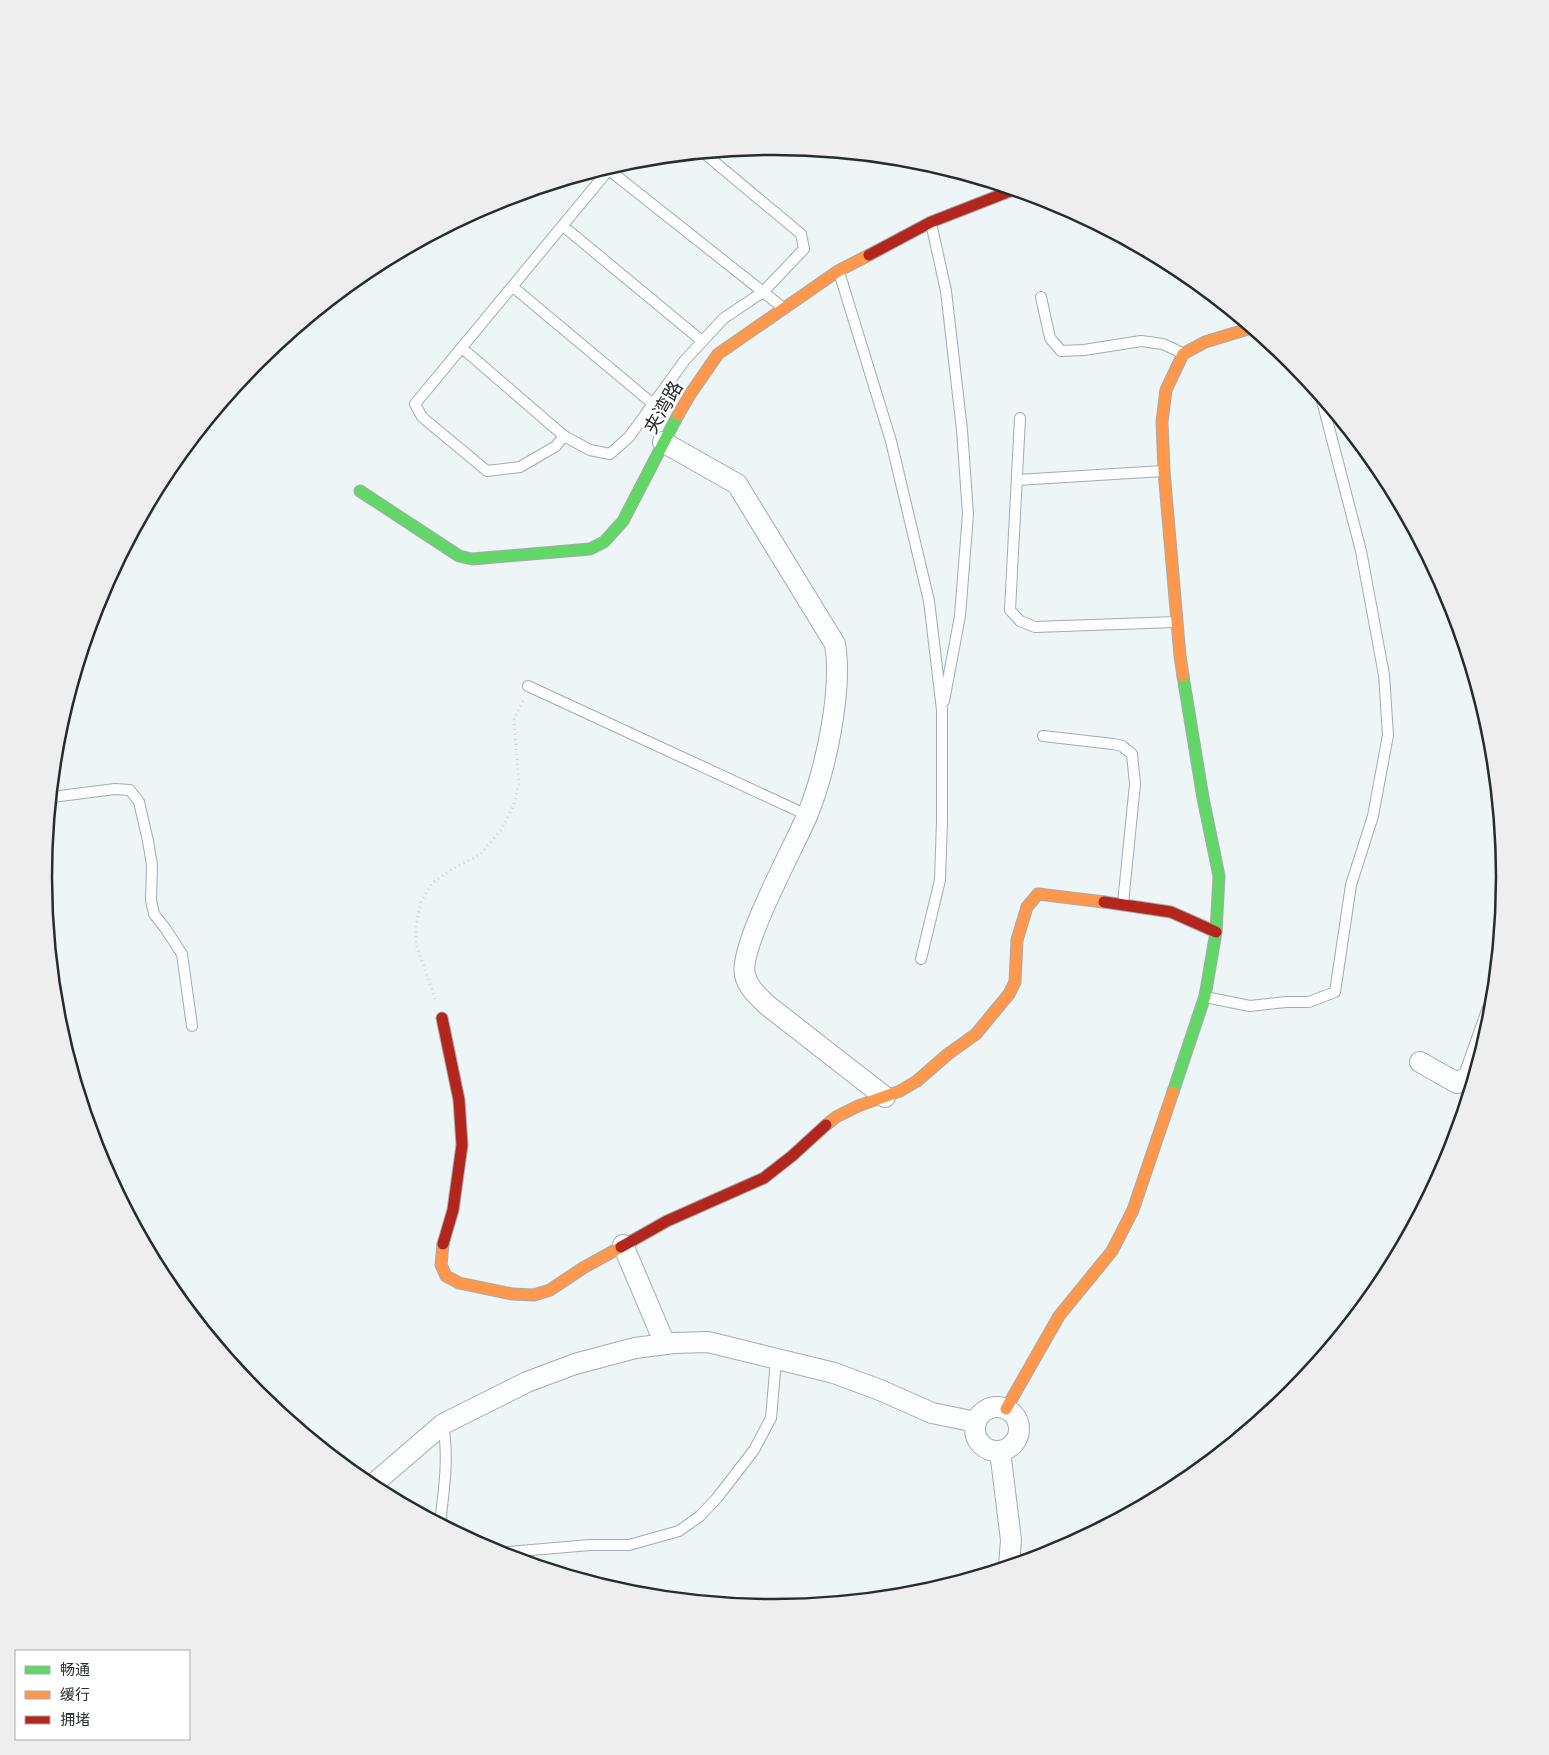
<svg xmlns="http://www.w3.org/2000/svg" width="1549" height="1755" viewBox="0 0 1549 1755" font-family="'Titillium Web','Noto Sans SC',sans-serif">
  <rect width="100%" height="100%" fill="#edf5f6"/>
  <g fill="none" stroke-linecap="round" stroke-linejoin="round">
    <!-- lane casing -->
    <g stroke="#a5abac" stroke-width="12">
      <path id="lane" d="M609,170L782,307
        M931,223L946,291L962,430L968,514L960,616L944,701
        M563,226L702,341
        M839,272L891,441L929,601L942,710V821L940,880L921,959
        M513,287L653,404
        M1041,297L1050,338L1061,351L1084,350L1141,341L1163,344L1182,353
        M462,348L564,436L590,450L610,454L629,437L685,360L724,318L763,292L804,249L801,234L705,154
        M1020,418L1010,610L1020,621L1035,627L1176,622
        M564,436L556,446L520,467L487,471L422,417L415,404L611,167
        M1017,480L1163,471
        M528,686L807,815
        M1043,736L1113,744L1122,746L1132,754L1135,784L1123,903
        M52,797L115,789L130,790L139,802L148,841L152,865L151,900L154,914L165,928L182,954L192,1026
        M1205,997L1250,1006L1286,1002H1309L1335,992L1351,885L1373,816L1388,735L1384,675L1361,551L1321,397
        M440,1523C444,1490 449,1457 443,1424
        M495,1553L590,1545H629L679,1531L700,1516L717,1498L754,1450L771,1418L776,1360"/>
    </g>
    <!-- street casing -->
    <g stroke="#a5abac" stroke-width="22">
      <path id="street" d="M663,442L737,484L835,644C843,692 825,772 807,816C794,847 738,948 745,975C748,988 758,996 767,1005L885,1097
        M1420,1062L1457,1083L1469,1076L1492,1011
        M623,1245L665,1344
        M975 1429a22 22 0 1 1 44 0a22 22 0 1 1-44 0Z
        M1000,1451L1011,1540L1009,1566
        M371,1486L443,1424L527,1382L575,1364L635,1348L674,1343L708,1342L834,1373L880,1390L932,1413L976,1422"/>
    </g>
    <!-- fast casing -->
    <g stroke="#a5abac" stroke-width="13">
      <path id="fast" d="M360,491L459,556L472,559L590,549L604,542L623,521L678,415
        M1173,1092L1205,996L1216,932L1219,876L1203,798L1183,676"/>
    </g>
    <!-- slow casing -->
    <g stroke="#a5abac" stroke-width="13">
      <path id="slow" d="M678,415L691,393L718,354L838,271L869,255
        M1183,676L1180,656L1164,471L1162,422L1166,390L1183,354L1205,342L1251,328
        M826,1125L836,1117L858,1106L900,1091L917,1081L948,1054L976,1034L1009,994L1015,982L1017,940L1027,907L1038,894L1104,902
        M443,1244L441,1265L446,1276L459,1283L512,1294L534,1295L550,1290L583,1268L621,1247
        M1006,1409L1059,1316L1112,1251L1133,1210L1173,1092"/>
    </g>
    <!-- jam casing -->
    <g stroke="#a5abac" stroke-width="13">
      <path id="jam" d="M869,255L931,222L1013,190
        M1104,902L1171,912L1216,932
        M442,1018L459,1100L462,1145L453,1210L443,1244
        M621,1247L667,1221L764,1178L792,1156L826,1125"/>
    </g>
    <!-- path -->
    <path stroke="#d0d2d3" stroke-width="3" stroke-dasharray="1 4" stroke-linecap="butt" d="M435,999L416,944V927L421,902L432,883L454,868L480,855L501,830L513,807L519,784L514,720L524,698"/>
    <!-- lane -->
    <use href="#lane" stroke="#fcfefe" stroke-width="10"/>
    <!-- street -->
    <use href="#street" stroke="#fcfefe" stroke-width="20"/>
    <!-- fast -->
    <use href="#fast" stroke="#63d668" stroke-width="11"/>
    <!-- slow -->
    <use href="#slow" stroke="#ff974d" stroke-width="11"/>
    <!-- jam -->
    <use href="#jam" stroke="#b3261e" stroke-width="11"/>
  </g>
  <g text-anchor="middle" stroke-width="4.5" stroke-linejoin="round" paint-order="stroke">
    <!-- street labels -->
    <g font-size="19" fill="#272c2d" stroke="#fff">
      <text transform="translate(663 407) rotate(-60)" y="7">夹湾路</text>
    </g>
  </g>
  <!-- crop -->
  <path d="M0 0H1549V1755H0ZM52 877a722 722 0 1 1 1444 0a722 722 0 1 1-1444 0Z" fill="#eee" fill-rule="evenodd"/>
  <path fill="none" stroke="#272c2d" stroke-width="2.5" d="M52 877a722 722 0 1 1 1444 0a722 722 0 1 1-1444 0Z"/>
  <!-- legend -->
  <rect x="15" y="1650" width="175" height="90" fill="#ffffff" stroke="#a9abab"/>
  <rect x="25" y="1666" width="25" height="8" fill="#63d668" stroke="#a9abab"/>
  <text x="60" y="1675" font-size="15" fill="#272c2d">畅通</text>
  <rect x="25" y="1691" width="25" height="8" fill="#ff974d" stroke="#a9abab"/>
  <text x="60" y="1700" font-size="15" fill="#272c2d">缓行</text>
  <rect x="25" y="1716" width="25" height="8" fill="#b3261e" stroke="#a9abab"/>
  <text x="60" y="1725" font-size="15" fill="#272c2d">拥堵</text>
</svg>
